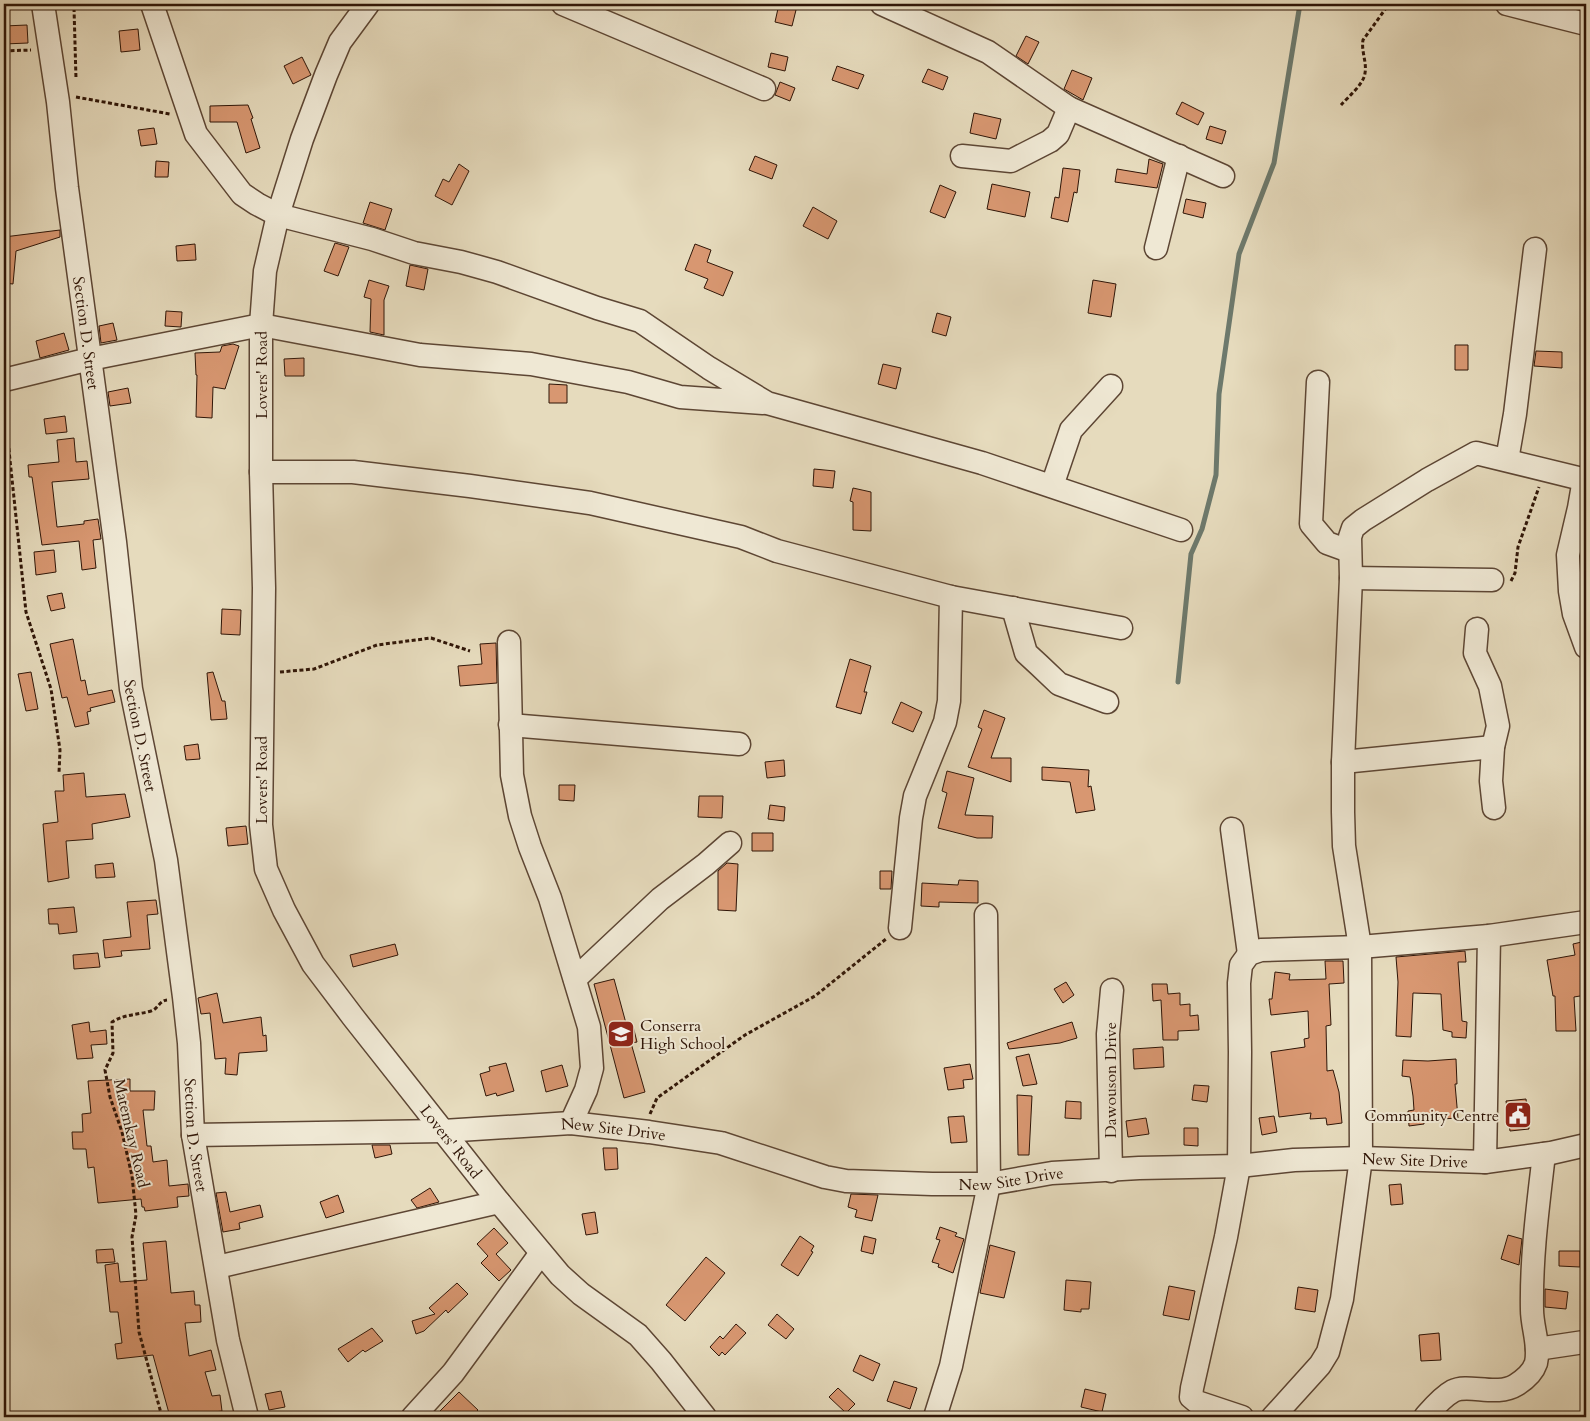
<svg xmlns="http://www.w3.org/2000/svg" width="1590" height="1421" viewBox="0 0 1590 1421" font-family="Cardo,serif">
  <rect width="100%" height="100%" fill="#e6dbbd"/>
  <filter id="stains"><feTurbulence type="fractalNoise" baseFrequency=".004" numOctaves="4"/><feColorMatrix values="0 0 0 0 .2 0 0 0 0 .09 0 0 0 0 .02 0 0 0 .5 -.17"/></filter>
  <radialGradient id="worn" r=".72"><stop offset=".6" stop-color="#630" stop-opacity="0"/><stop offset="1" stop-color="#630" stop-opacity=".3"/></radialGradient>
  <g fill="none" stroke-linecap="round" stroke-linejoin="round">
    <!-- stream -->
    <path stroke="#6d796c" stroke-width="5" d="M1178,682L1191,554L1202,529L1216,475L1219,394L1239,254L1274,163L1300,4"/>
  </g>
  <!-- building -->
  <path fill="#d89771" stroke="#2f1507" d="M779,4L797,6L792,26L775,22Z
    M27,25L28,43L4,44V26Z
    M138,29L140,50L121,52L119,31Z
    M1026,36L1039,42L1028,64L1016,56Z
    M771,53L788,57L785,71L768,67Z
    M302,57L311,75L293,84L284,66Z
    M837,66L864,75L858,89L832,80Z
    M928,69L948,77L943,90L922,82Z
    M1072,70L1092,78L1083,100L1064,89Z
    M780,82L795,88L790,101L775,95Z
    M1182,102L1204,113L1198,125L1176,114Z
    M248,105L253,118L251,119L260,148L246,153L237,122H210V106Z
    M974,113L1001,119L996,139L970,133Z
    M1210,126L1226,131L1222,144L1206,139Z
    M154,128L157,144L141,146L138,130Z
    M755,156L777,165L772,179L749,170Z
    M1149,159L1163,164L1157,188L1115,182L1117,169L1147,174Z
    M156,161L169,162L168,177H155Z
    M459,164L469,171L452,205L435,196L443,179L449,182Z
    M1063,168L1080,170L1077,193L1074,192L1068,222L1051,218L1055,197L1059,198Z
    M992,184L1030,192L1025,217L987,209Z
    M940,185L956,192L945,218L930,212Z
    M1186,199L1206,203L1203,218L1183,213Z
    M370,202L392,209L385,230L363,223Z
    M813,207L837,221L828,239L803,226Z
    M60,230V237L16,251L13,284L4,283V237Z
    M335,243L349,247L338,276L324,271Z
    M195,244L196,260L177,261L176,246Z
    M695,244L711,250L707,262L733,272L723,296L704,288L708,279L685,270Z
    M410,265L428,269L424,290L406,286Z
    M369,280L389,286L384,300V335L370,332L371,299L364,297Z
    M1093,280L1116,284L1111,317L1088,313Z
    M166,311L182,312L181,327L165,326Z
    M937,313L951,317L946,336L932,332Z
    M113,323L117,340L101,343L99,326Z
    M64,333L69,350L40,358L36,341Z
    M233,344L239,346L225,389L213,387L212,418L196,417L197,375H196L195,353L220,352L222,346Z
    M1455,345H1468V370H1455Z
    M1536,351L1562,352V368L1534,366Z
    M304,358V376H285L284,359Z
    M883,364L901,368L896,389L878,384Z
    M549,384L567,385V403H549Z
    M128,388L131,403L110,406L108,392Z
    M65,416L67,432L46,434L44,419Z
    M74,438L76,462L87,461L89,479L52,482L57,527L84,524V521L98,519L101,539L93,540L96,568L82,570L79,541L42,545L32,477H29L28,465L59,462L57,440Z
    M814,469L835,471L833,488L813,486Z
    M853,488L871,492V531L853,530V502L850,501Z
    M54,550L56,572L36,575L34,552Z
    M62,593L65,608L51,611L47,596Z
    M222,609L241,610L240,635L221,634Z
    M73,639L81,681L85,680L88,695L112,690L115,702L90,708L91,711L87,712L89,724L75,727L67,697L62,698L50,644Z
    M496,643L497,683L460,686L458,666L482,664L480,644Z
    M850,659L871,666L864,692H867L861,714L836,707Z
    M31,672L38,709L26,711L18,674Z
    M213,672L222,701H225L227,719L211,720L207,673Z
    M901,702L922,712L913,732L892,723Z
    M984,710L1005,718L991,758H1011V782L968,767L982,729L978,727Z
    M198,744L200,759L186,760L184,746Z
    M784,760L785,776L767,778L765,762Z
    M1042,767L1089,770L1088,787L1091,786L1095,810L1076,813L1070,782L1042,780Z
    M947,771L974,778L965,815L993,816L992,838H977L938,828L947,793L942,791Z
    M84,773L86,797L125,794L130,817L92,824L93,839L66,841L69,878L48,882L43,824L58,822L55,791H64L63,775Z
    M559,785H575L574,801L559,800Z
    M699,796H723L722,818L698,817Z
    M770,805L785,807L784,821L768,819Z
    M246,826L248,844L228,846L226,828Z
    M752,833H773V851H752Z
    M113,863L115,877L96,878L95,865Z
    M727,863L738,864L736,911L718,910V871Z
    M880,871H892L891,889H880Z
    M959,880L978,881V903L939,902V907L921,906L922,883L958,885Z
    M156,900L158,914L147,915L150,949L121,951L122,956L105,958L103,940L131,937L127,902Z
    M74,907L77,932L59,934L58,924H49L48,909Z
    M1586,941V995L1574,997L1576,1031H1556L1555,996H1553L1547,960L1575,955L1573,944Z
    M395,944L398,955L353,967L350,955Z
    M1465,951L1466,962H1458L1462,1021L1467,1022L1466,1038L1452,1037V1032L1443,1030L1441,994L1413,993L1411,1037L1396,1036L1398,982L1396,957Z
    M98,953L100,967L74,969L73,955Z
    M1325,961H1343L1344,983L1329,984L1331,1025L1326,1026L1327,1071L1333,1070L1339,1092L1342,1123L1327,1125L1326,1118L1310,1119L1311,1113L1279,1117L1271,1052L1305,1047L1304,1039L1309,1038L1308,1011L1271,1015L1269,999H1272L1275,972L1290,974L1289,980L1326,979Z
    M614,979L627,1027L633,1026L637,1042L631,1043L645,1092L624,1098L594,984Z
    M1066,982L1074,995L1063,1003L1054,989Z
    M1152,984H1167L1168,994L1180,993V1005L1190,1004V1016L1198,1015L1199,1030L1178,1031V1040H1163L1161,1000L1153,1001Z
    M217,993L223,1023L261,1017L263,1036L266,1035L267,1051L239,1053L237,1075L225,1074L226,1058L215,1059L210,1013L201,1014L198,998Z
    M89,1022L90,1032L106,1030L107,1044L91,1045L93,1058L77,1059L72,1025Z
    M1072,1022L1077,1038L1060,1043L1009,1049L1007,1043Z
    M1163,1047L1164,1067L1134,1069L1133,1049Z
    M1029,1054L1037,1084L1023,1086L1016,1057Z
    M1456,1059L1457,1084H1455L1458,1118L1424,1120V1124L1409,1126L1408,1111L1414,1110L1413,1096L1410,1077L1402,1076L1403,1060L1428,1061Z
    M506,1063L514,1091L497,1096L496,1093L486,1096L480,1074L490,1071L489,1067Z
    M970,1064L973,1079L963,1080L964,1088L948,1090L944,1068Z
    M562,1065L568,1086L546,1092L541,1071Z
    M130,1079V1091H155L154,1110H143L147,1146H151L153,1162L167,1160L169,1186L188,1184L189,1196L177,1197L178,1207L145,1211L144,1207H142L141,1199L98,1203L94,1167L88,1168L86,1149H73L72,1132H83L82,1114L91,1113L88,1081Z
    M1194,1085L1209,1086L1207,1102L1192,1100Z
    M1017,1095L1032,1096L1029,1155H1018Z
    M1526,1099L1529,1129L1510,1131L1506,1101Z
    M1066,1101L1081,1102V1119L1065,1118Z
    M964,1116L967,1142L951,1143L948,1117Z
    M1274,1116L1277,1132L1262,1135L1259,1118Z
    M1146,1118L1149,1134L1128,1137L1126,1121Z
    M1184,1128H1198V1146L1184,1145Z
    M372,1145H390L392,1154L375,1158Z
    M603,1148H617L618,1169L605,1170Z
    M1401,1184L1403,1204L1391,1205L1389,1185Z
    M430,1188L439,1202L417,1208L411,1200Z
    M226,1192L230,1212L260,1205L263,1217L239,1223L240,1229L223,1232L216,1193Z
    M851,1194L878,1195L872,1221L855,1217L857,1210L848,1207Z
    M338,1195L344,1212L326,1218L320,1202Z
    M595,1212L598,1233L586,1235L582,1214Z
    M940,1227L957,1233L955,1236L964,1239L953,1273L938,1267L939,1264L932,1262L940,1240L936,1239Z
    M494,1228L508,1243L496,1254L511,1270L499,1281L481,1263L488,1256L477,1244Z
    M1508,1235L1522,1239L1519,1265L1501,1259Z
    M800,1236L814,1246L811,1251L813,1252L798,1276L781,1265Z
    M864,1236L876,1239L873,1254L861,1251Z
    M166,1241L171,1293L194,1291L195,1305H200L201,1322L185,1323L189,1356L211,1350L216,1370L205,1372L212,1396L220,1395L222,1411L198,1414L199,1417H170L153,1355L117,1359L115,1344L122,1343L118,1312H110L105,1265L118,1263L120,1282L147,1280L143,1243Z
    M990,1245L1015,1252L1004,1298L980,1293Z
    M113,1249L115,1262L97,1263L96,1250Z
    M1559,1251H1580V1267L1559,1266Z
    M706,1257L725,1273L685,1321L666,1305Z
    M1066,1280L1091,1282L1089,1309H1081V1312L1064,1310Z
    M457,1283L468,1294L448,1313L446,1310L424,1331L416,1334L412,1321L435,1314L429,1308Z
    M1169,1286L1195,1291L1189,1320L1163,1315Z
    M1298,1287L1318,1290L1315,1312L1295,1309Z
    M1545,1289L1568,1292L1566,1309L1545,1307Z
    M777,1314L794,1329L786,1339L768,1325Z
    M736,1324L746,1333L725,1355L722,1352L719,1356L710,1347L720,1336L723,1339Z
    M372,1328L383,1341L365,1352L363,1350L348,1362L338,1349Z
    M1439,1333L1441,1360L1421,1361L1419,1335Z
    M860,1355L880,1364L873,1381L853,1371Z
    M894,1381L917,1388L910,1409L887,1401Z
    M838,1388L855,1404L846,1413L829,1397Z
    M1085,1389L1106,1394L1102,1412L1081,1407Z
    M281,1391L285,1407L269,1410L265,1394Z
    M459,1392L478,1410L471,1417H434Z"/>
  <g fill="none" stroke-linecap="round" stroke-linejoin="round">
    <!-- minor casing -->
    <g stroke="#5d4634" stroke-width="25">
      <g id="minor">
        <path id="s1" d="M43,4L58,102L67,188L115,542L131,689L166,860L184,997L189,1043L193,1135L228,1340L247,1417"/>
        <path d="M152,4L196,134L242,194L257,204L278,215L372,239L414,253L461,262L497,272L597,308L640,321L709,368L767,403L982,463L1181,530"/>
        <path id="s2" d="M368,4L340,42L326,75L302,139L278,215L265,271L261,325V472L264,588L261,825L266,869L284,910L313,964L353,1017L499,1202L560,1275L581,1294L638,1335L661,1361L705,1417"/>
        <path d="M563,4L764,89"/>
        <path d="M882,4L988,52L1069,108L1223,176"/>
        <path d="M1507,4L1586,24"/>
        <path d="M962,156L1011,161L1050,141L1058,134L1069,108"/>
        <path d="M1156,248L1179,156"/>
        <path d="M4,380L90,359L261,325L420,355L531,364L628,382L680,397L763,403"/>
        <path d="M1318,382L1311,524L1327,543L1349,551"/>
        <path d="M1507,460L1515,414L1535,249"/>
        <path d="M261,472H353L470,486L590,503L741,537L777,551L951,597L1121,628"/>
        <path d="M1584,479L1579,508L1568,555L1570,591L1574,614L1586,647"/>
        <path d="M1052,486L1071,430L1111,386"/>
        <path d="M1351,578L1492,580"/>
        <path d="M1013,608L1026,653L1039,665L1059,684L1107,702"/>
        <path d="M1477,629L1475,653L1490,686L1498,726L1493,747L1491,781L1494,808"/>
        <path d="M509,642L512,775L520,816L530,847L550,898L589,1027L592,1068L586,1090L571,1123"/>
        <path d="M510,725L739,744"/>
        <path d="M1343,762L1493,747"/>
        <path d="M1232,829L1249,954"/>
        <path d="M900,928L911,818L915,796L945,722L949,701L951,597"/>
        <path d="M575,979L660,899L706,864L730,843"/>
        <path id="s3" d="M193,1135L443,1131L571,1123L649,1132L721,1143L825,1177L846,1181L932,1184H989L1052,1173L1139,1168L1239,1166L1294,1160L1361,1158L1485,1162L1551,1153L1586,1145"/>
        <path d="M1485,1162L1489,936"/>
        <path d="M1111,1171L1108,1034L1112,990"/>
        <path d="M217,1267L499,1202"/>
        <path d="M1537,1349L1584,1342L1586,1343"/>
        <path d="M413,1417L453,1373L541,1253"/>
        <path d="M935,1417L951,1366L989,1184L986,915"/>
        <path d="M1242,1417L1197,1402L1191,1397L1192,1388L1226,1237L1239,1166L1240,1052L1239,983L1241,965L1249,954L1261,950L1360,947L1489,936L1586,922"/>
        <path d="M1273,1417L1320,1365L1328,1352L1342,1299L1361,1158L1360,947L1344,846L1343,812V762L1351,578L1350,537L1353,528L1363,520L1427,480L1476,453L1586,480"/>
        <path d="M1425,1417C1433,1408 1442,1397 1453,1391C1468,1383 1497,1397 1516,1385C1524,1380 1533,1372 1536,1363C1540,1345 1532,1327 1532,1310C1531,1257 1538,1206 1544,1154"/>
      </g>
    </g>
    <!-- path -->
    <path stroke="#2f1507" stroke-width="3" stroke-dasharray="4 2.5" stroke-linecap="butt" d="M74,8L76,79
      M4,51L31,50
      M76,97L170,114
      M1341,105C1348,97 1364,84 1365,73C1367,62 1361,51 1363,40L1389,4
      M4,403L26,612L51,689L60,750L59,773
      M1511,581L1515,573L1518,547L1539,487
      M280,672L314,669L377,645L431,638L470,651
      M650,1114L657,1098L745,1035L815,996L886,939
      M162,1417L139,1332L132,1237L136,1215L132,1176L122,1132L110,1097L105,1070L113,1053L112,1022C125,1014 137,1015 151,1011C158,1009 159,1001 167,1000"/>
    <!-- minor -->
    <use href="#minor" stroke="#efe8d4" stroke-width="22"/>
  </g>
  <!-- icons -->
  <defs>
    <g id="school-square" transform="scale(1.4375)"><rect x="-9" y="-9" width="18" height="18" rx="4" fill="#8f2418" stroke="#efe8d4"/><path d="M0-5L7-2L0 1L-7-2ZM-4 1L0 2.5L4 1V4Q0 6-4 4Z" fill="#fff"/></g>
    <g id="civic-square" transform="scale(1.4375)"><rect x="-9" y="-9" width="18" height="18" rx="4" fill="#8f2418" stroke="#efe8d4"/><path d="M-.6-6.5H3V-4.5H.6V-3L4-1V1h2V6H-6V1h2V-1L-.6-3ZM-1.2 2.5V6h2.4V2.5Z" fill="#fff"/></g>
  </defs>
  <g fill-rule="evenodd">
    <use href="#school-square" x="621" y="1034"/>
    <use href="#civic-square" x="1518" y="1115"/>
  </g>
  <g text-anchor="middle" stroke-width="4" stroke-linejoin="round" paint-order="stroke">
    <!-- street labels -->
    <g font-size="16" fill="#2f1507" stroke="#efe8d4">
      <text dy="6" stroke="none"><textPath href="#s1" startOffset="332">Section D. Street</textPath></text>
      <text transform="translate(261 375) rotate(-90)" y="6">Lovers' Road</text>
      <text dy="6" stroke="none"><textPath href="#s1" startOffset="738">Section D. Street</textPath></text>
      <text transform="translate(261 780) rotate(-90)" y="6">Lovers' Road</text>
      <text transform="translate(1110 1080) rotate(-90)" y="6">Dawouson Drive</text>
      <text dy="6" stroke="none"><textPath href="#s3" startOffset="421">New Site Drive</textPath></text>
      <text transform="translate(132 1133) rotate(77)" y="6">Matemkay Road</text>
      <text dy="6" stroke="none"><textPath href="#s1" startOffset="1142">Section D. Street</textPath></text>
      <text dy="6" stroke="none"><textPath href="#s2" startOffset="1218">Lovers' Road</textPath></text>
      <text dy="6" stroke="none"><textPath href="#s3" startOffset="1231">New Site Drive</textPath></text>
      <text dy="6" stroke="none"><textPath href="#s3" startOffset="826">New Site Drive</textPath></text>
    </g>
    <!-- poi labels -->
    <g font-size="16" fill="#2f1507" stroke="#efe8d4" text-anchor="start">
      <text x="640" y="1031">Conserra<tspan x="640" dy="18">High School</tspan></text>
      <text x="1499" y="1121" text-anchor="end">Community Centre</text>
    </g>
  </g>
  <!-- margin -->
  <rect width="1590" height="1421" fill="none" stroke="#e6dbbd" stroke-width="20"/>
  <rect x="5" y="5" width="1580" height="1411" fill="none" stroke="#2f1507" stroke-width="2.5"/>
  <rect x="10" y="10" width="1570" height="1401" fill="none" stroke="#2f1507"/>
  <rect width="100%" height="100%" filter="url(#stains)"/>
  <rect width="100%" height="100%" fill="url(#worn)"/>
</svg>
